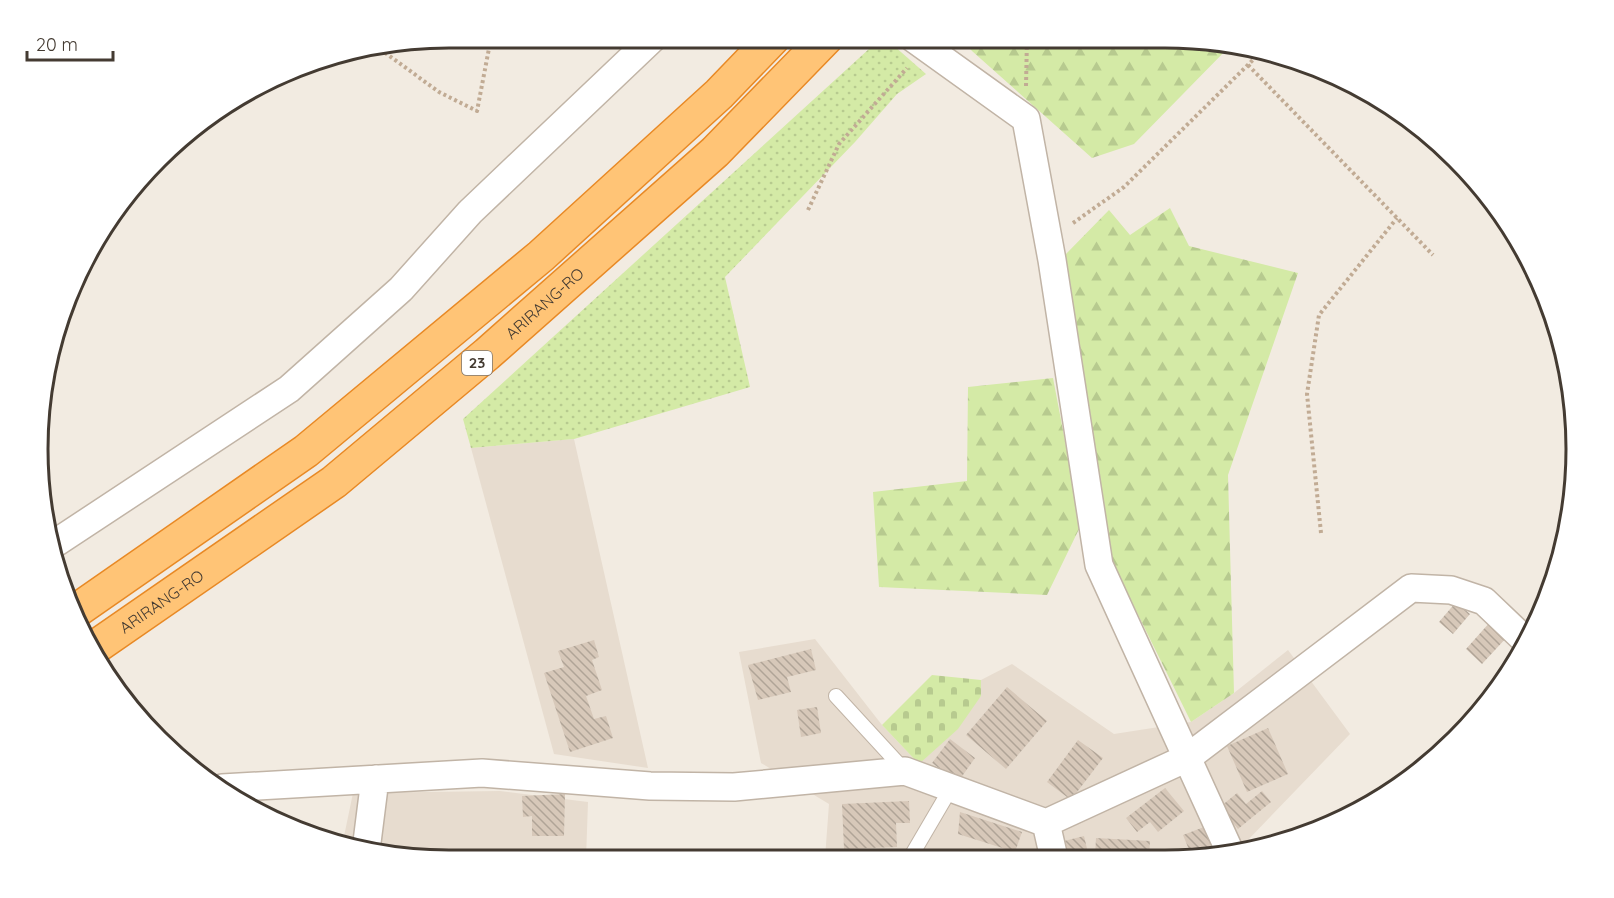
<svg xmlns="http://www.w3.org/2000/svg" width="1614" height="898" viewBox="0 0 1614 898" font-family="Quicksand,sans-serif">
  <defs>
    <pattern id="grass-dots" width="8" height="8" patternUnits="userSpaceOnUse" patternTransform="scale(1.5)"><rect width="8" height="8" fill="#d4eaa6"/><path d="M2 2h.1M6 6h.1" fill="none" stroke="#b7ca8f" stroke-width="1.8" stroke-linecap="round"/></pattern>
    <pattern id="forest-firs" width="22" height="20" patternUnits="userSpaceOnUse" patternTransform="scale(1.5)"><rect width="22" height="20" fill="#d4eaa6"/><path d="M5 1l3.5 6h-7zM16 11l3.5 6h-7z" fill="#b7ca8f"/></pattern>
    <pattern id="cemetery-stones" width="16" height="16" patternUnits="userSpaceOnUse" patternTransform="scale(1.5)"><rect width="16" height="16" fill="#d4eaa6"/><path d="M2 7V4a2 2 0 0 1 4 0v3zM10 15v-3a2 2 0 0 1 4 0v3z" fill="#b7ca8f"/></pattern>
    <pattern id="building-back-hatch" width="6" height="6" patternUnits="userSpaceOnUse" patternTransform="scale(1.5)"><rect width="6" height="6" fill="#d7c8b9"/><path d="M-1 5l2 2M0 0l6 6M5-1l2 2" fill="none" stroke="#b0a497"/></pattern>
  </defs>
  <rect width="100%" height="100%" fill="#f2ebe1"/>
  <!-- residential -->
  <path fill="#e7dccf" d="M574,439L648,768L554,754L471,448Z
    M815,639L882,725L919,764L981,696V680L1012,664L1114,734L1191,722L1234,693L1288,650L1350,734L1246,842V850L1218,857L825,858L829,804L761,763L739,652Z
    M500,791L588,802L586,859L422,860L342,846L353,793Z"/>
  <!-- grass -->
  <path fill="url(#grass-dots)" d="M881,38H885L926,74L897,94L855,142L725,277L750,387L574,439L471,448L463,419Z
    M1433,749L1439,752L1406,781L1405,774Z"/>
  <!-- forest -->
  <path fill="url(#forest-firs)" d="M961,38H1192L1231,45L1134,144L1092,158L972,51Z
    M1170,208L1189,246L1298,273L1228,475L1234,693L1191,722L1111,560L1065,255L1109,210L1130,235Z
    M1053,378L1081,525L1047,595L879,587L873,492L967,481L968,387Z"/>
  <!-- cemetery -->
  <path fill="url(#cemetery-stones)" d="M932,675L981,680V696L958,729L919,764L882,725Z"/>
  <!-- building -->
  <path fill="url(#building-back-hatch)" d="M1456,602L1470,614L1453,634L1439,622Z
    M1542,603L1544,605L1532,631L1523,622Z
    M1491,621L1508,636L1482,664L1466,649Z
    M594,640L599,657L592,660L602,690L586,696L594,719L606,716L613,738L570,752L544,673L564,667L558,651Z
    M811,649L816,670L787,677L791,692L758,700L748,665Z
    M1007,687L1047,721L1006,769L966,735Z
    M817,707L821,733L801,737L797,710Z
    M1268,728L1288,774L1247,792L1227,746Z
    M950,739L975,758L958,782L932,763Z
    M1078,740L1103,758L1071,800L1047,782Z
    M1165,788L1184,811L1158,832L1150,822L1137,832L1126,818Z
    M1262,791L1271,802L1238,829L1220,807L1237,793L1246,804Z
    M565,794L564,836H532V816L523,817L522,796Z
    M909,801L910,823H896L897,847L844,849L842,804Z
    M960,812L1022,832L1015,852L958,834Z
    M1204,827L1214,853L1202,857H1192L1183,835Z
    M1084,836L1089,857L1063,858L1060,842Z
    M1096,838L1150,841L1149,857H1095Z"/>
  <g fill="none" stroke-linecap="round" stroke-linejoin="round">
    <!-- service casing -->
    <g stroke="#c1b4a6" stroke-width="16">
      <path id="service" d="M836,696L905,771
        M910,858L951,788"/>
    </g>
    <!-- minor casing -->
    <g stroke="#c1b4a6" stroke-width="30">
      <path id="minor" d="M913,38L1026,119L1052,260L1099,565L1231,854
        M54,544L289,389L401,289L470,212L653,38
        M222,788L482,773L650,786L734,787L905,771L1046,823L1187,758L1411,588L1451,590L1484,601L1527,642
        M1046,823L1054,858
        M366,850L375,779"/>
    </g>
    <!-- trunk casing -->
    <g stroke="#e88925" stroke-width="36">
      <g id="trunk">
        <path d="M73,613L306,451L541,256L719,94L773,38"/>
        <path id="s1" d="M94,648L334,482L487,354L715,152L826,38"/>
      </g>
    </g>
    <!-- path -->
    <path stroke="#c1ab94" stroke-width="4" stroke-dasharray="3 3" stroke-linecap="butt" d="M600,38L606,44
      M380,49L439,92L477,111L491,38
      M1248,65L1433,255
      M1026,86L1027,38
      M808,210L839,144L907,68
      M1073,223L1124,187L1263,50
      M1321,533L1307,394L1319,315L1397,218"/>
    <!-- service -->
    <use href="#service" stroke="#fff" stroke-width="14"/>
    <!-- minor -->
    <use href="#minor" stroke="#fff" stroke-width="27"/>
    <!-- trunk -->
    <use href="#trunk" stroke="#ffc476" stroke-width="33"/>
  </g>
  <g text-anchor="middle" stroke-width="4.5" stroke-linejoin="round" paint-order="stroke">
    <!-- shield labels -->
    <rect fill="#fff" stroke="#7c7670" stroke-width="1.5" x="462" y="351" width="30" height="24" rx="4.5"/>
    <g font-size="15" font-weight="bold" fill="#443b32">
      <text x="477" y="368">23</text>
    </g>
    <!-- street labels -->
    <g font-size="16" fill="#443b32" stroke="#fff">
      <text dy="6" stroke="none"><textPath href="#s1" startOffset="568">ARIRANG-RO</textPath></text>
      <text dy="6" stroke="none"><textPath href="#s1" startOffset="82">ARIRANG-RO</textPath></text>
    </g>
  </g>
  <!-- crop -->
  <path d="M0 0H1614V898H0ZM449 48H1165A401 401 0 0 1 1566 449V449A401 401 0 0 1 1165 850H449A401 401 0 0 1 48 449V449A401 401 0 0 1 449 48Z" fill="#fff" fill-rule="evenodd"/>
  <path fill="none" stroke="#443b32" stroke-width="3" d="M449 48H1165A401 401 0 0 1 1566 449V449A401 401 0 0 1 1165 850H449A401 401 0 0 1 48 449V449A401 401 0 0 1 449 48Z"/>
  <!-- scale -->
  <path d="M27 51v9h86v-9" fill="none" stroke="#443b32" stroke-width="3"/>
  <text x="36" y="51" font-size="18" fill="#443b32" stroke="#ffffff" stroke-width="4.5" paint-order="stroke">20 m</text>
</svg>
